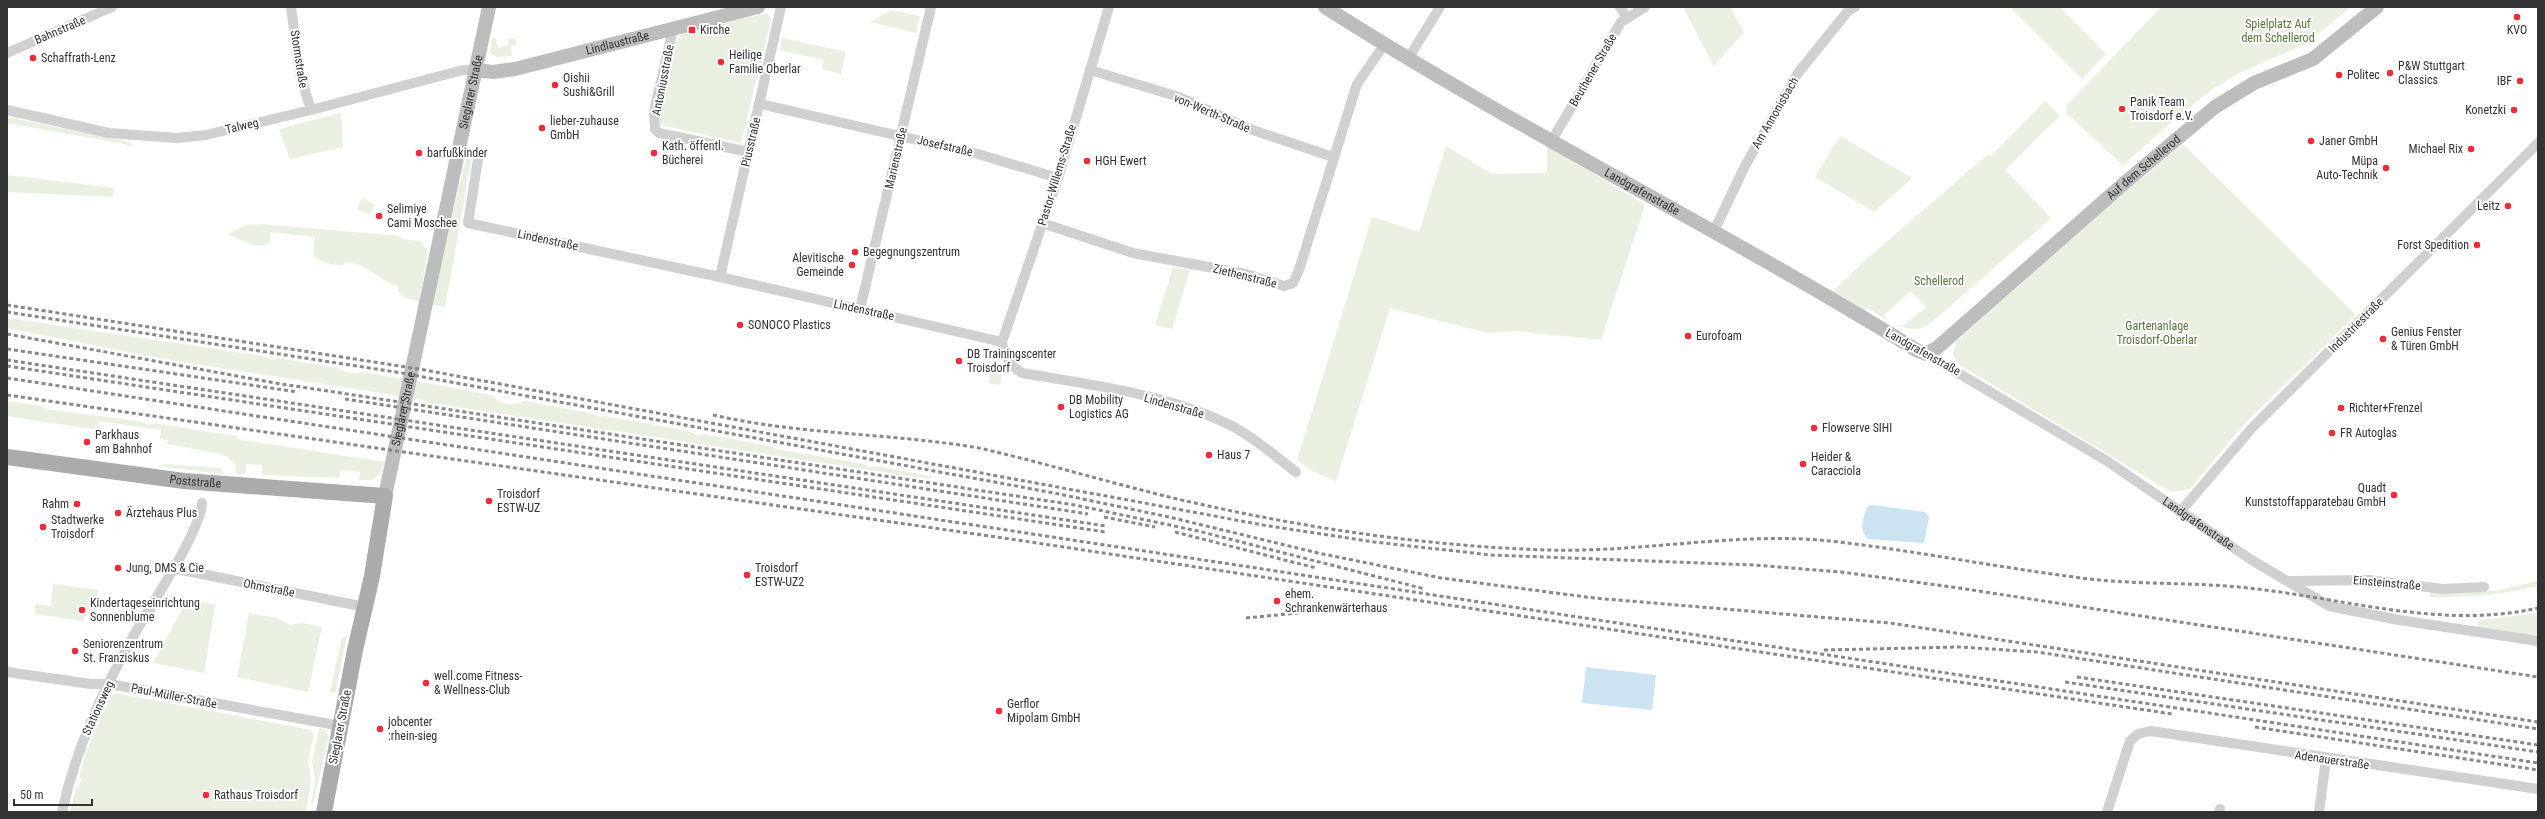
<svg xmlns="http://www.w3.org/2000/svg" width="2545" height="819" viewBox="0 0 2545 819" font-family="'Roboto Condensed',sans-serif">
  <rect width="100%" height="100%" fill="#fff"/>
  <!-- green -->
  <path fill="#e9f0e1" d="M1683,7H1730L1744,32L1714,66Z
    M2010,7H2059L2106,54L2082,79Z
    M2161,7H2351L2306,44L2241,72L2214,88L2181,114L2123,165L2067,114V105Z
    M892,10L920,16L916,33L870,22Z
    M768,13L771,20L741,143L657,124L674,49L681,33Z
    M492,38H495L498,48L509,45L507,39H515L517,44L510,46L512,56L498,57L492,55L490,51Z
    M782,38L846,52L841,74L822,69L824,60L780,50Z
    M2045,101L2060,116L2005,170L2051,218L1931,323C1918,332 1909,330 1894,324L1903,326L1926,307L1911,291L1884,315L1889,321L1867,308L1864,311L1832,292L1860,265L1988,154L1991,156Z
    M341,113L343,147L290,159L279,129Z
    M7,117L130,142L132,147L120,143L7,123Z
    M1840,136L1912,178L1874,212L1815,177Z
    M2183,144L2356,315L2244,424L2190,489L2171,492L1957,363L1953,353L1956,342L2096,217Z
    M1446,146L1492,174L1547,173V148L1550,147L1645,205L1601,340L1518,331L1488,333L1390,308L1336,481C1318,475 1310,470 1297,460L1372,217L1419,232Z
    M473,150L446,303L444,307L431,304L463,170L469,152Z
    M7,175L114,188L113,197L7,192Z
    M363,198L375,205L369,215L357,208Z
    M262,224L399,236L402,239L420,241L428,251L419,301L405,298L398,291V286C385,283 361,261 347,262C345,262 344,265 342,265C334,267 317,260 313,254L315,237L271,232L270,243L265,245H253L227,234L247,225Z
    M1173,267L1190,270L1172,329L1155,325Z
    M7,318L262,356L273,360L277,358L338,368C343,372 355,375 361,372L403,379L400,396L159,358L7,328Z
    M993,358L1002,371L1000,385L988,383Z
    M415,381L492,395C502,405 511,407 525,401L591,413L601,418L605,416L688,431L699,436L703,434L773,447L776,449L865,464L868,467H883L934,477L929,479L424,402V400L412,398Z
    M7,401L42,406L45,409L139,421L148,425L152,423L237,436V439L385,462L380,474L371,480H359L360,472L340,470L339,478L262,475V465L246,464L245,474H236L235,464L227,457L221,454L167,444L168,440L160,439L161,430L99,421L98,430L7,416Z
    M164,464L221,468L223,474L164,467Z
    M2538,581V586C2501,595 2466,598 2429,597L2431,592L2494,591Z
    M53,584L99,590L83,621L35,614V604L51,606Z
    M188,599L215,605L204,673L153,663Z
    M249,613L277,618L290,625L302,623L322,627L308,692L237,677Z
    M2538,613V636L2477,627L2480,620Z
    M342,637H347L335,693L330,692Z
    M115,693L311,730L314,735L308,760L311,780L306,812H70L76,787H79L81,779L79,778L87,749L110,697Z
    M319,728L325,729L329,737L313,804L311,803L315,781L312,762Z"/>
  <!-- water -->
  <path fill="#cce3f1" d="M1873,505L1925,512L1929,517L1924,543L1868,539C1858,531 1863,516 1868,506Z
    M1586,667L1656,675L1652,710L1582,703Z"/>
  <g fill="none" stroke-linecap="round" stroke-linejoin="round">
    <!-- street -->
    <g stroke="#d0d0d0" stroke-width="10">
      <path d="M291,7L300,74L311,110"/>
      <path d="M1109,7L1058,178L1002,342C1005,356 1010,366 1022,373C1092,385 1168,394 1232,426C1255,438 1275,456 1296,472"/>
      <path d="M1620,7L1626,17"/>
      <path d="M673,29L654,111L655,129L659,133L749,152"/>
      <path d="M7,53L112,7"/>
      <path d="M1408,59L1440,7"/>
      <path d="M1090,70L1179,97L1250,129L1333,157"/>
      <path d="M760,104L978,154L1058,178"/>
      <path d="M7,110L109,133L177,138L206,135L311,110L463,70H475"/>
      <path d="M1551,142L1621,22L1645,7"/>
      <path d="M479,153L468,223L720,277L1002,342"/>
      <path d="M1042,223L1133,253L1246,274L1284,286L1293,283L1299,270L1357,84L1384,45"/>
      <path d="M1713,233L1745,166L1798,73L1848,11L1855,7"/>
      <path d="M720,277L781,7"/>
      <path d="M860,309L931,7"/>
      <path id="s1" d="M1926,354L2107,461L2250,559L2329,606L2399,620L2538,641"/>
      <path d="M2180,512L2252,428L2538,143"/>
      <path d="M172,568L365,607"/>
      <path d="M2289,581L2369,580L2443,589L2484,587"/>
      <path d="M7,672L91,684H109L341,726"/>
      <path d="M62,812C76,748 102,692 134,635C150,606 200,533 202,503"/>
      <path d="M2107,812L2130,741L2138,734L2151,731L2538,789"/>
      <path d="M2219,812L2220,809"/>
      <path d="M2319,812L2326,759"/>
    </g>
    <!-- secondary -->
    <g stroke="#bdbdbd" stroke-width="14">
      <path id="s2" d="M1325,7C1518,130 1724,231 1918,351L1926,354L1938,347L2128,180L2215,107L2254,83L2313,59L2377,7"/>
      <path id="s3" d="M475,70L493,72L515,69L758,7"/>
      <path id="s4" d="M385,496L489,7"/>
    </g>
    <!-- primary -->
    <path stroke="#ababab" stroke-width="16" id="s5" d="M7,457L184,481L385,496L372,576L355,650L324,812"/>
    <!-- rail -->
    <path stroke="#888" stroke-width="3" stroke-dasharray="4 3" stroke-linecap="butt" d="M7,305L419,369L1263,525L1374,542L1491,555L1754,565L1841,572L1959,588L2538,677
      M7,312L402,373L1054,493L1169,517L1318,553L1441,578L1594,598L1890,623L2538,722
      M7,334L275,383L1075,505L1198,531L1425,589
      M7,349L298,392
      M7,360L1106,526
      M7,366L1105,532
      M7,378L2538,763
      M7,395L1017,540L2172,714
      M345,399L1088,514
      M713,415C801,435 891,433 979,448C1049,464 1117,485 1186,501C1304,528 1426,546 1547,550C1645,553 1742,530 1839,542C1923,552 2006,569 2090,579C2142,585 2195,582 2248,588C2344,598 2442,630 2538,608
      M1104,517L1155,527
      M1175,532L1316,568
      M1246,618L1318,611
      M1824,650L1959,647L2037,652L2538,729
      M2077,677L2538,745
      M2065,682L2538,752
      M2255,727L2538,770"/>
  </g>
  <!-- markers -->
  <g fill="#f72837" stroke="#fff" stroke-width="1.5">
    <circle cx="2517" cy="17" r="4"/>
    <rect x="688" y="26" width="8" height="8" rx="2"/>
    <circle cx="33" cy="58" r="4"/>
    <circle cx="721" cy="62" r="4"/>
    <circle cx="2390" cy="73" r="4"/>
    <circle cx="2339" cy="75" r="4"/>
    <circle cx="2520" cy="81" r="4"/>
    <circle cx="555" cy="85" r="4"/>
    <circle cx="2122" cy="109" r="4"/>
    <circle cx="2514" cy="110" r="4"/>
    <circle cx="542" cy="128" r="4"/>
    <circle cx="2311" cy="141" r="4"/>
    <circle cx="2471" cy="149" r="4"/>
    <circle cx="419" cy="153" r="4"/>
    <circle cx="654" cy="153" r="4"/>
    <circle cx="1087" cy="161" r="4"/>
    <circle cx="2386" cy="168" r="4"/>
    <circle cx="2508" cy="206" r="4"/>
    <circle cx="379" cy="216" r="4"/>
    <circle cx="2477" cy="245" r="4"/>
    <circle cx="855" cy="252" r="4"/>
    <circle cx="852" cy="265" r="4"/>
    <circle cx="740" cy="325" r="4"/>
    <circle cx="1688" cy="336" r="4"/>
    <circle cx="2383" cy="339" r="4"/>
    <circle cx="959" cy="361" r="4"/>
    <circle cx="1061" cy="407" r="4"/>
    <circle cx="2341" cy="408" r="4"/>
    <circle cx="1814" cy="428" r="4"/>
    <circle cx="2332" cy="433" r="4"/>
    <circle cx="87" cy="442" r="4"/>
    <circle cx="1209" cy="455" r="4"/>
    <circle cx="1803" cy="464" r="4"/>
    <circle cx="2394" cy="495" r="4"/>
    <circle cx="489" cy="501" r="4"/>
    <circle cx="77" cy="504" r="4"/>
    <circle cx="118" cy="513" r="4"/>
    <circle cx="43" cy="527" r="4"/>
    <circle cx="118" cy="568" r="4"/>
    <circle cx="747" cy="575" r="4"/>
    <circle cx="1277" cy="601" r="4"/>
    <circle cx="82" cy="610" r="4"/>
    <circle cx="75" cy="651" r="4"/>
    <circle cx="426" cy="683" r="4"/>
    <circle cx="999" cy="711" r="4"/>
    <circle cx="380" cy="729" r="4"/>
    <circle cx="206" cy="795" r="4"/>
  </g>
  <g text-anchor="middle" stroke-width="4" stroke-linejoin="round" paint-order="stroke">
    <!-- park labels -->
    <g font-size="12" fill="#56743a" stroke="#fff">
      <text x="2278" y="28">Spielplatz Auf<tspan x="2278" dy="14">dem Schellerod</tspan></text>
      <text x="1939" y="285">Schellerod</text>
      <text x="2157" y="330">Gartenanlage<tspan x="2157" dy="14">Troisdorf-Oberlar</tspan></text>
    </g>
    <!-- street labels -->
    <g font-size="12" fill="#333" stroke="#fff">
      <text transform="translate(60 30) rotate(-23)" y="4">Bahnstraße</text>
      <text dy="4" stroke="none"><textPath href="#s3" startOffset="146">Lindlaustraße</textPath></text>
      <text transform="translate(299 59) rotate(81)" y="4">Stormstraße</text>
      <text transform="translate(1593 70) rotate(-60)" y="4">Beuthener Straße</text>
      <text transform="translate(663 80) rotate(-79)" y="4">Antoniusstraße</text>
      <text dy="4" stroke="none"><textPath href="#s4" startOffset="413">Sieglarer Straße</textPath></text>
      <text transform="translate(1212 113) rotate(23)" y="4">von-Werth-Straße</text>
      <text transform="translate(1775 113) rotate(-60)" y="4">Am Annonisbach</text>
      <text transform="translate(242 126) rotate(-13)" y="4">Talweg</text>
      <text transform="translate(751 142) rotate(-77)" y="4">Piusstraße</text>
      <text transform="translate(945 146) rotate(13)" y="4">Josefstraße</text>
      <text transform="translate(896 158) rotate(-77)" y="4">Marienstraße</text>
      <text dy="4" stroke="none"><textPath href="#s2" startOffset="981">Auf dem Schellerod</textPath></text>
      <text transform="translate(1057 175) rotate(-73)" y="4">Pastor-Willems-Straße</text>
      <text dy="4" stroke="none"><textPath href="#s2" startOffset="367">Landgrafenstraße</textPath></text>
      <text transform="translate(548 240) rotate(12)" y="4">Lindenstraße</text>
      <text transform="translate(1245 276) rotate(14)" y="4">Ziethenstraße</text>
      <text transform="translate(864 310) rotate(12)" y="4">Lindenstraße</text>
      <text transform="translate(2356 325) rotate(-45)" y="4">Industriestraße</text>
      <text transform="translate(1923 352) rotate(29)" y="4">Landgrafenstraße</text>
      <text transform="translate(1174 406) rotate(16)" y="4">Lindenstraße</text>
      <text dy="4" stroke="none"><textPath href="#s4" startOffset="89">Sieglarer Straße</textPath></text>
      <text dy="4" stroke="none"><textPath href="#s5" startOffset="190">Poststraße</textPath></text>
      <text dy="4" stroke="none"><textPath href="#s1" startOffset="321">Landgrafenstraße</textPath></text>
      <text transform="translate(2387 583) rotate(5)" y="4">Einsteinstraße</text>
      <text transform="translate(269 588) rotate(11)" y="4">Ohmstraße</text>
      <text transform="translate(174 696) rotate(11)" y="4">Paul-Müller-Straße</text>
      <text transform="translate(98 708) rotate(-65)" y="4">Stationsweg</text>
      <text transform="translate(340 727) rotate(-79)" y="4">Sieglarer Straße</text>
      <text transform="translate(2332 760) rotate(8)" y="4">Adenauerstraße</text>
    </g>
    <!-- poi labels -->
    <g font-size="12" fill="#333" stroke="#fff" text-anchor="start">
      <text x="700" y="34">Kirche</text>
      <text x="2517" y="34" text-anchor="middle">KVO</text>
      <text x="729" y="59">Heilige<tspan x="729" dy="14">Familie Oberlar</tspan></text>
      <text x="41" y="62">Schaffrath-Lenz</text>
      <text x="2398" y="70">P&amp;W Stuttgart<tspan x="2398" dy="14">Classics</tspan></text>
      <text x="2347" y="79">Politec</text>
      <text x="563" y="82">Oishii<tspan x="563" dy="14">Sushi&amp;Grill</tspan></text>
      <text x="2512" y="85" text-anchor="end">IBF</text>
      <text x="2130" y="106">Panik Team<tspan x="2130" dy="14">Troisdorf e.V.</tspan></text>
      <text x="2506" y="114" text-anchor="end">Konetzki</text>
      <text x="550" y="125">lieber-zuhause<tspan x="550" dy="14">GmbH</tspan></text>
      <text x="2319" y="145">Janer GmbH</text>
      <text x="662" y="150">Kath. öffentl.<tspan x="662" dy="14">Bücherei</tspan></text>
      <text x="2463" y="153" text-anchor="end">Michael Rix</text>
      <text x="427" y="157">barfußkinder</text>
      <text x="1095" y="165">HGH Ewert</text>
      <text x="2378" y="165" text-anchor="end">Müpa<tspan x="2378" dy="14">Auto-Technik</tspan></text>
      <text x="2500" y="210" text-anchor="end">Leitz</text>
      <text x="387" y="213">Selimiye<tspan x="387" dy="14">Cami Moschee</tspan></text>
      <text x="2469" y="249" text-anchor="end">Forst Spedition</text>
      <text x="863" y="256">Begegnungszentrum</text>
      <text x="844" y="262" text-anchor="end">Alevitische<tspan x="844" dy="14">Gemeinde</tspan></text>
      <text x="748" y="329">SONOCO Plastics</text>
      <text x="2391" y="336">Genius Fenster<tspan x="2391" dy="14">&amp; Türen GmbH</tspan></text>
      <text x="1696" y="340">Eurofoam</text>
      <text x="967" y="358">DB Trainingscenter<tspan x="967" dy="14">Troisdorf</tspan></text>
      <text x="1069" y="404">DB Mobility<tspan x="1069" dy="14">Logistics AG</tspan></text>
      <text x="2349" y="412">Richter+Frenzel</text>
      <text x="1822" y="432">Flowserve SIHI</text>
      <text x="2340" y="437">FR Autoglas</text>
      <text x="95" y="439">Parkhaus<tspan x="95" dy="14">am Bahnhof</tspan></text>
      <text x="1217" y="459">Haus 7</text>
      <text x="1811" y="461">Heider &amp;<tspan x="1811" dy="14">Caracciola</tspan></text>
      <text x="2386" y="492" text-anchor="end">Quadt<tspan x="2386" dy="14">Kunststoffapparatebau GmbH</tspan></text>
      <text x="497" y="498">Troisdorf<tspan x="497" dy="14">ESTW-UZ</tspan></text>
      <text x="69" y="508" text-anchor="end">Rahm</text>
      <text x="126" y="517">Ärztehaus Plus</text>
      <text x="51" y="524">Stadtwerke<tspan x="51" dy="14">Troisdorf</tspan></text>
      <text x="126" y="572">Jung, DMS &amp; Cie</text>
      <text x="755" y="572">Troisdorf<tspan x="755" dy="14">ESTW-UZ2</tspan></text>
      <text x="1285" y="598">ehem.<tspan x="1285" dy="14">Schrankenwärterhaus</tspan></text>
      <text x="90" y="607">Kindertageseinrichtung<tspan x="90" dy="14">Sonnenblume</tspan></text>
      <text x="83" y="648">Seniorenzentrum<tspan x="83" dy="14">St. Franziskus</tspan></text>
      <text x="434" y="680">well.come Fitness-<tspan x="434" dy="14">&amp; Wellness-Club</tspan></text>
      <text x="1007" y="708">Gerflor<tspan x="1007" dy="14">Mipolam GmbH</tspan></text>
      <text x="388" y="726">jobcenter<tspan x="388" dy="14">:rhein-sieg</tspan></text>
      <text x="214" y="799">Rathaus Troisdorf</text>
    </g>
  </g>
  <!-- border -->
  <rect width="2545" height="819" fill="none" stroke="#333333" stroke-width="16"/>
  <!-- scale -->
  <path d="M14 799v6h78v-6" fill="none" stroke="#333333" stroke-width="2"/>
  <text x="20" y="799" font-size="12" fill="#333333" stroke="#ffffff" stroke-width="3" paint-order="stroke">50 m</text>
</svg>
